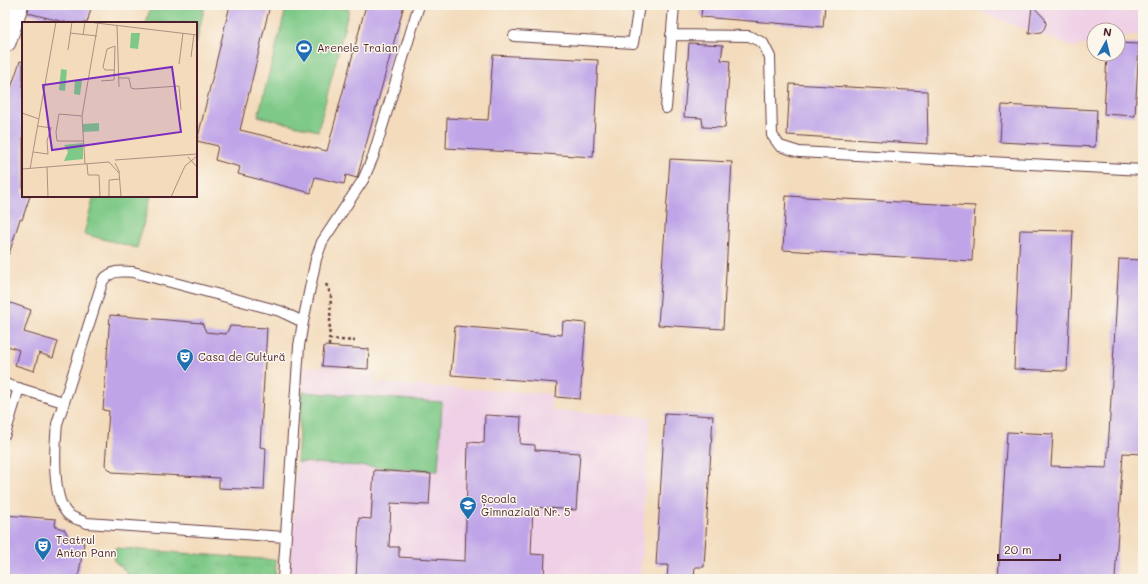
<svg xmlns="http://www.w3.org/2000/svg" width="1148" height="584" viewBox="0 0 1148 584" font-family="Mali,sans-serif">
  <defs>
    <pattern id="grass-tufts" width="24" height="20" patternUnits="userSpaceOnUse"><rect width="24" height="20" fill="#7ec987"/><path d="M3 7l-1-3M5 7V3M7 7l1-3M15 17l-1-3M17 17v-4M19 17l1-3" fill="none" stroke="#6eac75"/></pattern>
  </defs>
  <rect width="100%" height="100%" fill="#fbf7ec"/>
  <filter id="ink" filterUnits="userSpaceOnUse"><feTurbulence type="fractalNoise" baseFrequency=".025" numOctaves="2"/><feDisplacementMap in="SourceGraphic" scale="8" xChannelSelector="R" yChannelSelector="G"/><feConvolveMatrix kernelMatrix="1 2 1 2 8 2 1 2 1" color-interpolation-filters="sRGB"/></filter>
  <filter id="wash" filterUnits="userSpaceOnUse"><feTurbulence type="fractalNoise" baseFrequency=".012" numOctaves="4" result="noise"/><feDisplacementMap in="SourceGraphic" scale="16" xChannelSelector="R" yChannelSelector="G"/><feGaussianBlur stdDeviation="0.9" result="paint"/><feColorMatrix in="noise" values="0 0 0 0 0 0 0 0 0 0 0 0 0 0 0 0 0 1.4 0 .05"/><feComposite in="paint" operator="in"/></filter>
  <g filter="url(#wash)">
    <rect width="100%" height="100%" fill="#f3dbbc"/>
    <!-- built -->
    <path fill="#efd0e6" d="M966,5H1143V36L1130,35L1118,38V30H1094V43L1074,47L1013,25Z
      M304,366L375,371V383L552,394L551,410L650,417L640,579H289Z"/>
    <!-- grass -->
    <path fill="url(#grass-tufts)" stroke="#647459" d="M115,548L276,560L275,579H132L125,570L114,561Z"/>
    <!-- pitch -->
    <path fill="#7ec987" stroke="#647459" d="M151,5H205L196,44V23H146Z
      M287,5H331L349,9L318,131L258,116Z
      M94,196H151L137,248L84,234Z
      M302,392L442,402L438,471L297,462Z"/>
    <g id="blocks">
      <!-- building -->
      <path fill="#bfa5e8" d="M29,5H81L91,8L87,23H68L28,13Z
        M230,5H270L240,130L327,151L366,5H404L357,178L346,175L344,184L315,177L311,193L238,174L240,167L215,160L218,146L197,141Z
        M702,5H825L823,27L701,17Z
        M1032,5L1045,19L1046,24L1044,29L1041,32L1029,34Z
        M689,43L723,45L721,60L730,61L725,128L703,127L702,118L684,117Z
        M1118,43L1139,44L1135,116L1104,114L1107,54H1118Z
        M493,55L598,60L593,157L446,148L447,118L488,120Z
        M20,61L23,62V196H30L22,220L20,219L9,254H5V106Z
        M790,84L927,91L928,144L787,135Z
        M1002,105L1097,110L1095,147L1000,142Z
        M670,159L732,162L723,329L658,325Z
        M786,196L975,206L972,261L783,250Z
        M1020,230L1073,231L1067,371L1014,369Z
        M1119,259L1143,260V454L1123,453L1115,579H998L1007,432L1053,434L1051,466L1107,468Z
        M5,301L31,310L24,332L58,342L53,358L39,353L34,371L15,365L19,350L5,345Z
        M110,315L202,323L206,332L226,334L230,326L267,328L260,447L266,448L264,490L219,488V478L112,472L105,465L109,411L103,410Z
        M563,321L586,323L580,399L556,397L557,383L451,375L455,326L562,335Z
        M324,346L369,349L368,369L322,366Z
        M665,413L713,416L704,567H695L694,579H667L668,565H656Z
        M485,415L521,417L520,444L535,445V450L580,453L576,510L533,507L531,554L545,555L544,579H356L359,518L371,519L374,470L431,474L429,505L391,503L389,547H399V557L465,561L468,442L484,443Z
        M5,515L56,519L55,526L65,530L69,539L84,543L78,579H5Z"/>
    </g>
  </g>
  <g filter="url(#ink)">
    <use href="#blocks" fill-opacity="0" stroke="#633b41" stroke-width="1"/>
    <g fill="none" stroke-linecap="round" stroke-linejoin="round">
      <!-- lane casing -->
      <g stroke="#633b41" stroke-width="12">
        <path id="lane" d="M671,35L749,36L763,43L770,57L772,135L780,146L799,152L1143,170
          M514,36L633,43L639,5
          M666,108L674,5
          M303,322L316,259L322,242L363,180L373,157L419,5
          M5,384L63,402
          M5,434L19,388
          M283,579L299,346L303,322L280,311L133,272C120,271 113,270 103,280L57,424C55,445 51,501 69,515C74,519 81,520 87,523L285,537"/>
      </g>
      <!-- secondary casing -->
      <g stroke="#633b41" stroke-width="24">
        <path id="secondary" d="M5,41L17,5"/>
      </g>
      <!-- path -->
      <path stroke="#633b41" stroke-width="2.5" stroke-dasharray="3 3" stroke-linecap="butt" d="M326,284L331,295L329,346
        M329,339L355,341"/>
      <!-- lane -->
      <use href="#lane" stroke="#fff" stroke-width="10"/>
      <!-- secondary -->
      <use href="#secondary" stroke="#fff" stroke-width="22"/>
    </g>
  </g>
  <!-- icons -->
  <defs>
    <g id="stadium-pin" transform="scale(0.9)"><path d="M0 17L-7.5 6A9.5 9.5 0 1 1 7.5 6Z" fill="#1f6fb2" stroke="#fbf7ec"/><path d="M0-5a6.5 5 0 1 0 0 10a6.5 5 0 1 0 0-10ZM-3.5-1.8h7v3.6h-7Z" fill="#fff"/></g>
    <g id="theatre-pin" transform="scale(0.9)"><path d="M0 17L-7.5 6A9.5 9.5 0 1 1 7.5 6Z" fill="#1f6fb2" stroke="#fbf7ec"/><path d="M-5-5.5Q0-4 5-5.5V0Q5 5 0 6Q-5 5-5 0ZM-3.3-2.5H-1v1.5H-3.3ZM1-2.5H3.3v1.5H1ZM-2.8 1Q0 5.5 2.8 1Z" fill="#fff"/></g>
    <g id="school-pin" transform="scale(0.9)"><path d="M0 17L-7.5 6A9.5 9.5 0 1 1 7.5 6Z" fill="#1f6fb2" stroke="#fbf7ec"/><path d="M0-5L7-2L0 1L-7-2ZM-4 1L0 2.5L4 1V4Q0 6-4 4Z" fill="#fff"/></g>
  </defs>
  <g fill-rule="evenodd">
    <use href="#stadium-pin" x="304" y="48"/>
    <use href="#theatre-pin" x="185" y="357"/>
    <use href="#school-pin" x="468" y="505"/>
    <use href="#theatre-pin" x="43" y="546"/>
  </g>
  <g text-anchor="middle" stroke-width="3" stroke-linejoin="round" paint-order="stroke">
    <!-- poi labels -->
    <g font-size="11" fill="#4a1f2b" stroke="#fbf7ec" text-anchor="start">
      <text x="317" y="52">Arenele Traian</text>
      <text x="198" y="361">Casa de Cultură</text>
      <text x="481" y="503">Școala<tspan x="481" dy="13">Gimnazială Nr. 5</tspan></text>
      <text x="56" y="544">Teatrul<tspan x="56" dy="13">Anton Pann</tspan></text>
    </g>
  </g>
  <!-- overview -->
  <g transform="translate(22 22)">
    <rect width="175" height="175" fill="#f3dbbc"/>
    <path d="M61,121V137L42,139L46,130L42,123Z" fill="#7ec987"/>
    <path d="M109,11H118L116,27L108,26ZM39,47L45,48L43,69L37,68ZM53,58H60L58,73L52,72ZM77,101V109L61,110V102Z" fill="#7ec987"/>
    <path fill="none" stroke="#af9082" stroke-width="1" d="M66,0L175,13M95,3L97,65M48,11L75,14M61,13L63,0M46,28L50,0M169,35L172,12M157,42L161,11M92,48H83L81,45L85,27L93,24M97,56H107L109,66L113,67L157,64L159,88M79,59L92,58L93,24M0,91L17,97M60,94L76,1M15,104L30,106M61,119H35L34,110L37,92L60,94L63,142M11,130L26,132L25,119L29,106M166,135L175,145M93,138L175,132M93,141L97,149L99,175M65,142L66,153H77L78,175M25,145L26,175M0,147L87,140L97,151M8,147L34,0M87,175V158L98,157M149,175L163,144L175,134"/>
    <path fill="#7b2cbf" fill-opacity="0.15" stroke="#7b2cbf" stroke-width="2" d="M150,45L159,110L30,128L21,63Z"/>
    <rect width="175" height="175" fill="none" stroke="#4a1f2b" stroke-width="2"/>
  </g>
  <!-- margin -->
  <rect width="1148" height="584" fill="none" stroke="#fbf7ec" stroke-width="20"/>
  <!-- north arrow -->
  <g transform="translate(1106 42) rotate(8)"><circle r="19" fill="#fbf7ec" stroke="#b4a19f"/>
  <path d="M0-3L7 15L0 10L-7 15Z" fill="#1f6fb2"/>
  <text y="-6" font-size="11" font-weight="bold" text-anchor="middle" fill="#4a1f2b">N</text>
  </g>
  <!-- scale -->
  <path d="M998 554v6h62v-6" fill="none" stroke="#4a1f2b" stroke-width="2"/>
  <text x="1004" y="554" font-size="12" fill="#4a1f2b" stroke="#fbf7ec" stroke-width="3" paint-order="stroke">20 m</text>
</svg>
